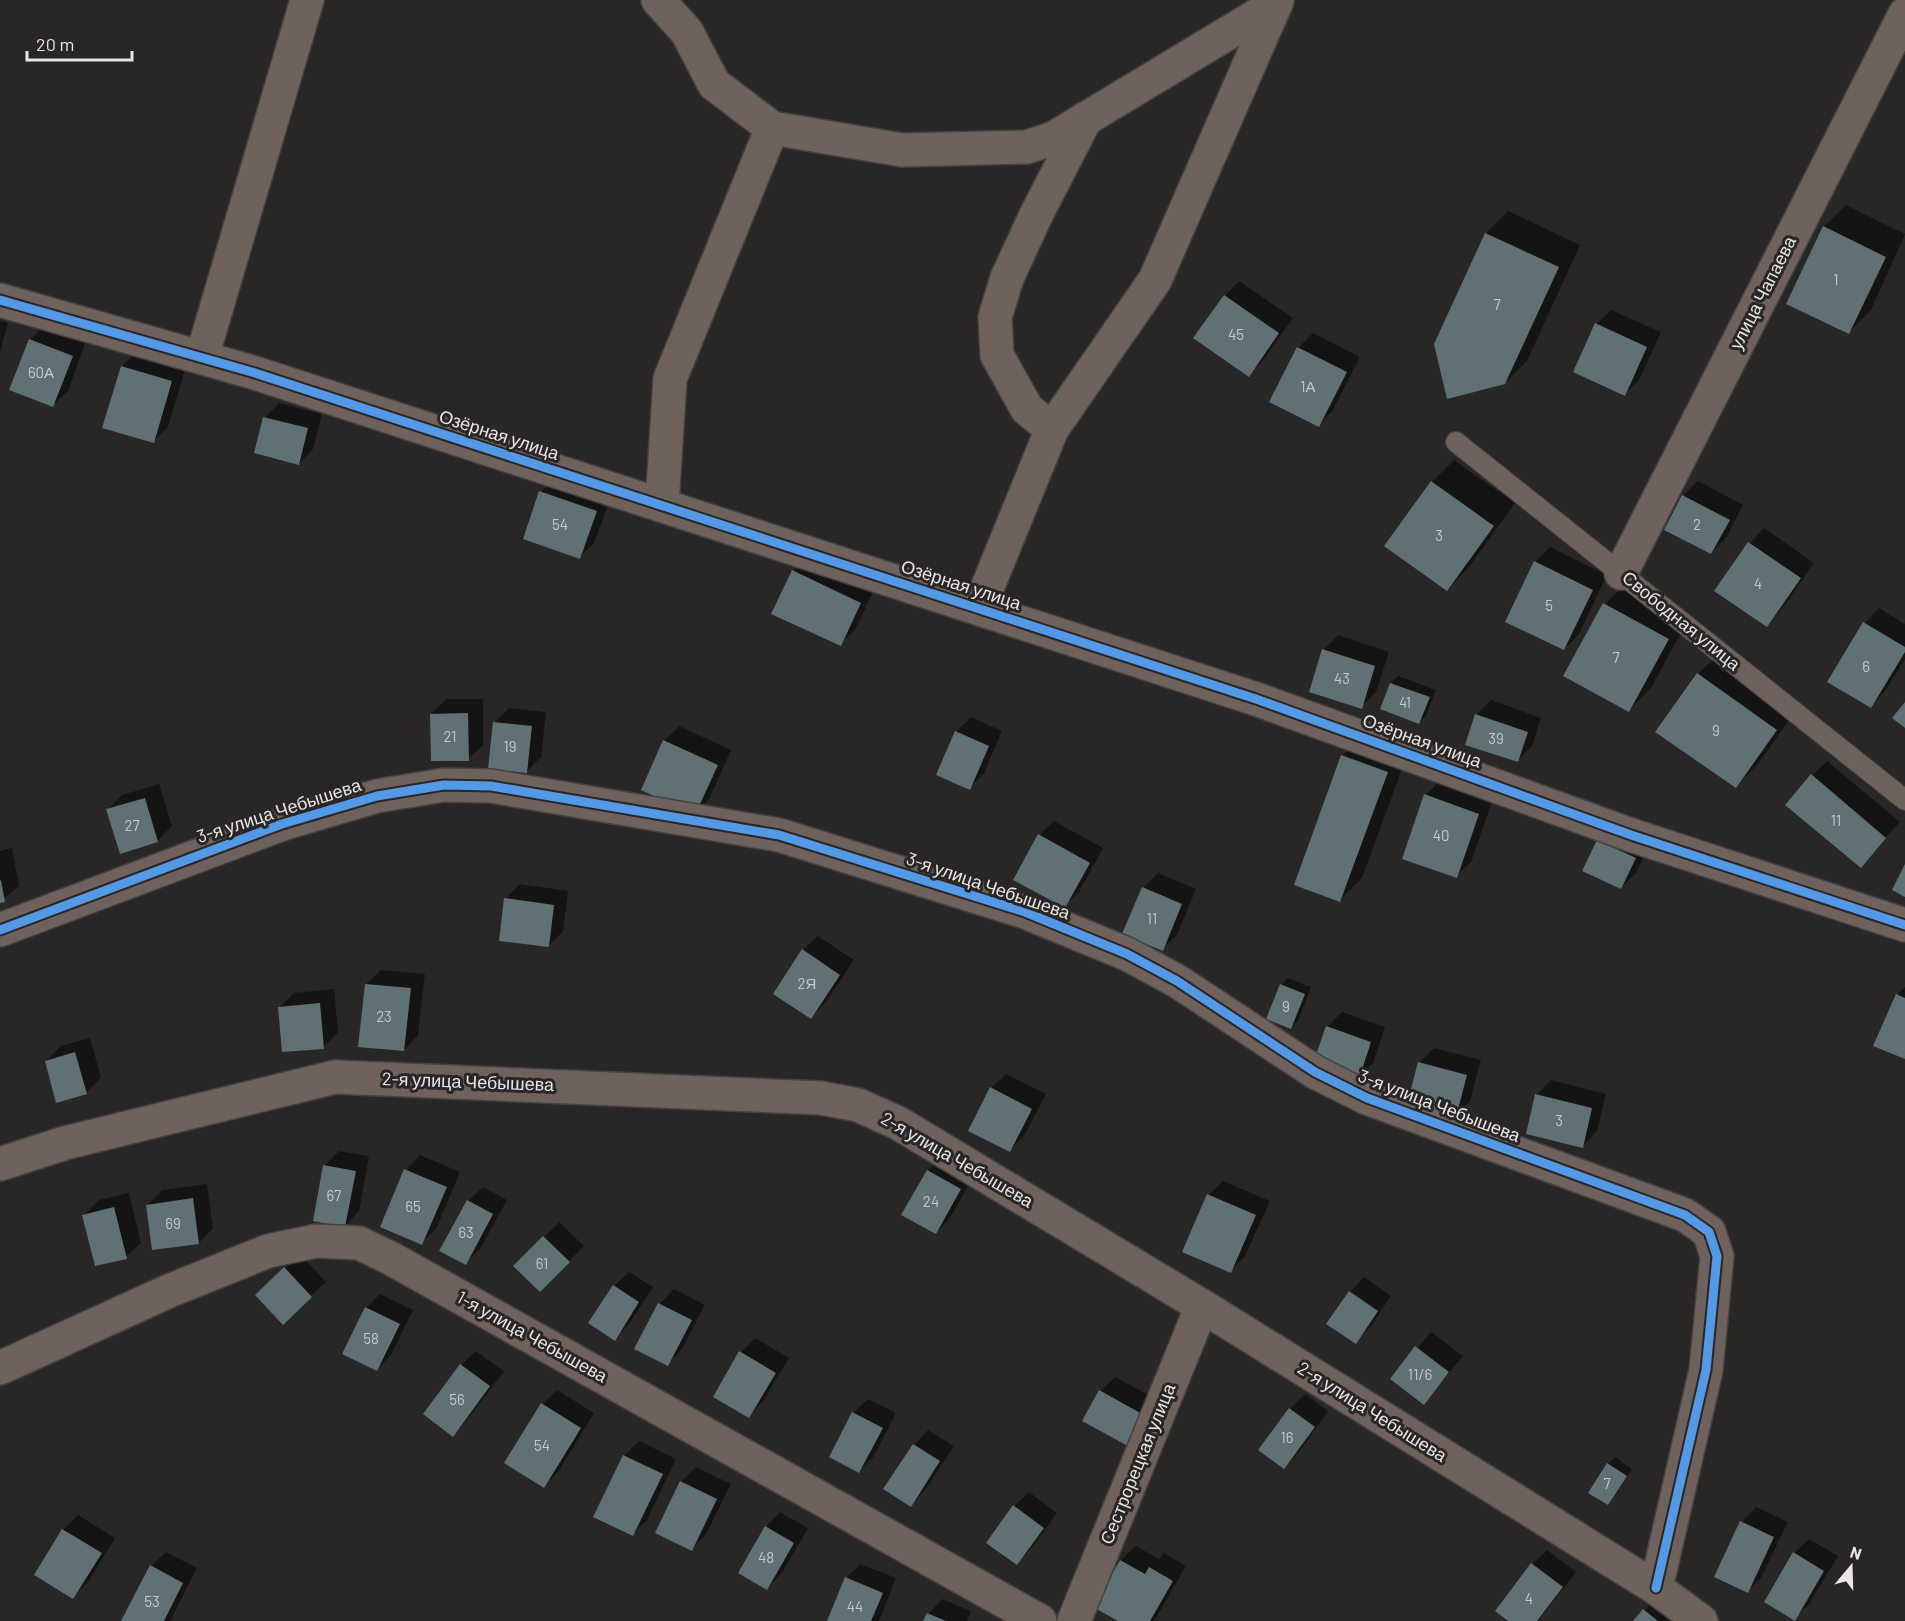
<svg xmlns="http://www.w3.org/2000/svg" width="1905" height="1621" viewBox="0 0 1905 1621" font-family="Barlow,sans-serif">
  <rect width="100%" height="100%" fill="#282726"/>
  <!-- shadow -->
  <path fill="#0007" d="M1846,205L1905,234L1871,310L1849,332L1824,227Z
    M1508,211L1580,245L1527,361L1505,383L1435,344L1486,233Z
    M1239,281L1293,318L1263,360L1249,375L1225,296Z
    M1611,310L1661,332L1639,380L1624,395L1596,324Z
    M0,321L8,323L0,352Z
    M45,325L86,341L68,391L53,405L30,340Z
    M1313,333L1360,357L1333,410L1319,425L1298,348Z
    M137,352L186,366L168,427L154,441L122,366Z
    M279,403L322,414L313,449L299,464L265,418Z
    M1454,460L1515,503L1469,567L1447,589L1432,482Z
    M555,477L611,497L594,543L579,558L541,492Z
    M1698,481L1743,505L1726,538L1711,553L1683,496Z
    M1764,528L1814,563L1781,610L1766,625L1716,590L1750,543Z
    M1550,547L1607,575L1579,634L1564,649L1535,562Z
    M807,556L875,588L855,630L840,644L793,571Z
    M1627,582L1690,616L1651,688L1629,710L1565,676L1605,604Z
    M1879,608L1905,624V659L1885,691L1871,706L1865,623Z
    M1338,635L1389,652L1376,692L1361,707L1323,650Z
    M1720,652L1798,707L1758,764L1736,786L1698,674Z
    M1398,676L1436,690L1426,716L1419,722L1391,683Z
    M446,699H483V745L468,759L431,714Z
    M1491,700L1541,718L1532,746L1517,761L1476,715Z
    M509,708L546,712L541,757L526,772L495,722Z
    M971,717L1002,731L984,773L969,788L956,732Z
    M679,726L731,750L709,799L695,813L664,741Z
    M1364,734L1409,750L1362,878L1340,900L1342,756Z
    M1827,761L1900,822L1860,866L1812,775Z
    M1440,780L1493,799L1471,862L1456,876L1426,795Z
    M159,784L172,826L157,841L108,809L122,795Z
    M1054,821L1103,848L1079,892L1064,906L1039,835Z
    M1599,841L1650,843L1636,873L1621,887Z
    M12,848L19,886L0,902V851Z
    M1158,873L1196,889L1177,935L1162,949L1124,933L1143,888Z
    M520,884L568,891L563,931L549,946L505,899Z
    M818,936L854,960L825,1003L811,1017L803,950Z
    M381,970L425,974L418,1035L404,1050L366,984Z
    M1288,978L1311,987L1298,1021L1291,1028L1281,985Z
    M1905,987V1058L1897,995Z
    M334,989L338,1032L324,1047L279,1007L294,993Z
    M1342,1012L1385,1027L1373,1063L1358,1077L1327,1027Z
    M90,1038L101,1078L86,1093L46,1061L61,1046Z
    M1434,1048L1481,1060L1470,1101L1455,1116L1419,1063Z
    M1006,1074L1046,1094L1024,1136L1009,1150L991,1088Z
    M1551,1080L1606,1094L1597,1131L1583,1146L1537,1095Z
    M339,1151L369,1156L359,1211L345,1226L314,1220L325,1165Z
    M420,1155L460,1172L436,1229L421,1243L406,1170Z
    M942,1156L975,1174L950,1218L936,1233L928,1171Z
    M1223,1181L1270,1201L1245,1256L1230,1271L1209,1195Z
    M207,1184L213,1228L199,1243L148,1205L162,1190Z
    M483,1187L507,1200L480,1249L465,1263L468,1201Z
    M129,1193L141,1243L126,1257L84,1215L99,1200Z
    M559,1222L584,1246L540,1290L515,1266Z
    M300,1254L326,1282L311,1296L271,1280Z
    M629,1272L653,1287L629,1324L614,1339V1286Z
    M1364,1277L1391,1296L1370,1327L1356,1342L1350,1292Z
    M674,1289L705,1305L682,1349L668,1364L637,1348L660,1304Z
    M380,1294L413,1310L391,1355L376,1370L366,1308Z
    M1431,1332L1463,1356L1424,1403L1392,1378Z
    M755,1338L789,1358L763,1401L749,1416L741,1352Z
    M476,1351L504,1371L467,1420L453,1435L461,1365Z
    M1115,1377L1158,1400L1142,1429L1100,1391Z
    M557,1390L594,1413L558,1472L544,1486L543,1404Z
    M1305,1394L1328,1411L1299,1452L1284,1467L1260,1450L1290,1409Z
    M868,1399L896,1413L874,1456L859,1471L853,1413Z
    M928,1430L954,1446L925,1490L911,1505L914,1445Z
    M639,1441L676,1459L647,1520L632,1535L624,1456Z
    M1615,1457L1632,1469L1608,1503V1464Z
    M696,1467L731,1484L706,1534L692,1549L681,1482Z
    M1029,1492L1057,1513L1031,1549L1017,1563L1014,1506Z
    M1756,1507L1788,1522L1762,1576L1748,1591L1716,1576L1742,1522Z
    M780,1512L808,1528L782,1573L767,1588L766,1527Z
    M78,1515L115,1538L88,1582L73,1597L63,1530Z
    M1809,1539L1838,1556L1809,1604L1794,1619V1553Z
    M1136,1546L1159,1559L1164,1553L1186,1566L1154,1621H1121L1095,1606L1121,1560Z
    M1547,1550L1576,1572L1538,1621H1511L1532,1564Z
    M166,1552L197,1568L170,1621H123L151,1566Z
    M860,1564L896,1578L879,1621H828L846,1578Z
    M1659,1595L1691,1621H1635Z
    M942,1599L971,1611L967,1621H925L928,1614Z"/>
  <!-- building -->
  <path fill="#607175" d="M1823,226L1886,257L1849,334L1786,304Z
    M1485,233L1559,267L1505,384L1447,399L1434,344Z
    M1224,295L1279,333L1249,377L1193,338Z
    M1595,323L1647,347L1625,396L1573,372Z
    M29,339L73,356L53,407L9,390Z
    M1297,347L1347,372L1319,427L1269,402Z
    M121,366L172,381L154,443L102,428Z
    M263,417L308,428L299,465L254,453Z
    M1431,481L1494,526L1447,591L1384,546Z
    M539,491L597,511L580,559L523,539Z
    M1682,495L1730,520L1711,554L1664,530Z
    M1748,542L1801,578L1767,627L1714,591Z
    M1534,561L1593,590L1564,650L1505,622Z
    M792,570L861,603L841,646L771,614Z
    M1603,603L1669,639L1629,712L1563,676Z
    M1863,622L1905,647V652L1871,708L1827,682Z
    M1322,649L1375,666L1362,709L1309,692Z
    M1697,673L1777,730L1736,788L1655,732Z
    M1390,683L1430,697L1419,724L1380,709Z
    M1905,702V728L1892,718Z
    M468,713L469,761H431L430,714Z
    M1475,714L1528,732L1518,762L1465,745Z
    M493,722L532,726L527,773L488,769Z
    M955,731L989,746L970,790L936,775Z
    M663,740L718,765L695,815L641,790Z
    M1341,755L1388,772L1340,902L1294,885Z
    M1811,774L1886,838L1861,868L1785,805Z
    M1424,794L1479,814L1457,878L1402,859Z
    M145,798L158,842L120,854L106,809Z
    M1038,834L1090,863L1065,908L1013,880Z
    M1597,840L1636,858L1621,889L1582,871Z
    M1905,864V897L1892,890Z
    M1,880L5,902L0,903V881Z
    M1142,887L1182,904L1163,951L1122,934Z
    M504,898L554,905L549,947L499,941Z
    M802,949L840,975L811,1019L773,994Z
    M365,984L411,988L404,1051L358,1047Z
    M1280,984L1305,994L1291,1029L1266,1019Z
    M1896,994L1905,998V1059L1873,1046Z
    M320,1003L324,1049L282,1052L278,1007Z
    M1326,1026L1371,1042L1359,1079L1313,1063Z
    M75,1052L87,1094L56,1103L45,1061Z
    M1418,1062L1467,1075L1456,1117L1407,1104Z
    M990,1087L1032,1109L1010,1152L968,1131Z
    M1535,1094L1592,1108L1583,1148L1526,1134Z
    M323,1165L356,1171L345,1227L313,1221Z
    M404,1169L447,1187L422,1245L380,1227Z
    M927,1170L961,1189L936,1234L901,1215Z
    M1207,1194L1256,1215L1231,1273L1182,1252Z
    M193,1198L199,1244L152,1250L146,1205Z
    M467,1200L493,1214L466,1265L439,1251Z
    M114,1207L127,1259L95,1266L82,1215Z
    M543,1236L570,1262L540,1292L513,1266Z
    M284,1267L312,1297L283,1325L255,1295Z
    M613,1285L639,1302L615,1341L588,1323Z
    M1349,1291L1378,1311L1356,1344L1326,1324Z
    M658,1303L692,1320L668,1366L634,1349Z
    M365,1307L400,1324L377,1371L342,1354Z
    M1415,1346L1449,1372L1424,1405L1390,1379Z
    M739,1351L776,1373L749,1418L713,1397Z
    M460,1364L490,1386L453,1437L423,1414Z
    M1099,1390L1144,1415L1128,1446L1082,1421Z
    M541,1403L581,1428L544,1488L504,1463Z
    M1289,1408L1315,1427L1284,1469L1258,1450Z
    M852,1412L883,1428L859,1473L829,1457Z
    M913,1444L940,1461L911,1507L883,1489Z
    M623,1455L663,1474L633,1536L593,1517Z
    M1607,1463L1627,1476L1608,1505L1588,1493Z
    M680,1481L717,1499L692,1551L655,1533Z
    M1013,1505L1044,1528L1017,1565L986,1543Z
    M1740,1521L1774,1537L1748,1593L1714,1577Z
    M765,1526L794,1543L767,1590L738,1573Z
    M62,1529L102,1553L73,1599L34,1575Z
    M1793,1552L1824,1571L1795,1621L1764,1602Z
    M1120,1560L1145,1574L1149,1567L1173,1581L1150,1621H1118L1093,1607Z
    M1531,1563L1563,1587L1537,1621H1508L1495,1611Z
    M150,1565L183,1583L164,1621H121Z
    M845,1577L883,1593L871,1621H827Z
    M1643,1609L1658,1621H1633Z
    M927,1613L946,1621H923Z"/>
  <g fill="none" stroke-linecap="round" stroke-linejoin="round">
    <!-- lane casing -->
    <g stroke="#434241" stroke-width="22">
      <path id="lane" d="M1456,442L1905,800"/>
    </g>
    <!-- street casing -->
    <g stroke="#434241" stroke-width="36">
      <path id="street" d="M658,0L687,32L714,84L772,128L902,150L1027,147L1054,138L1276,4
        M0,300L255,373L1256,699L1631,835L1905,925
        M202,357L307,0
        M1052,429L1027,409L997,355L995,317L1007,278L1036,215L1086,118
        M662,505L670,379L772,128
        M1621,573L1905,14
        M979,608L1052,429L1155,280L1277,1
        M0,930L282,824L377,796L444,785L491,786L779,835L1025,912L1127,954L1177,981L1315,1072L1367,1098L1685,1215L1709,1232L1717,1256L1706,1370L1656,1588
        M0,1164L65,1143L335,1077L821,1098L858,1105L898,1123L1202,1306L1656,1588L1701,1621
        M0,1368L169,1291L268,1251L316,1241L359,1243L392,1259L1040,1621
        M1074,1621L1202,1306"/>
    </g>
    <!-- lane -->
    <use href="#lane" stroke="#6f615b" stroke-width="20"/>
    <!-- street -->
    <use href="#street" stroke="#6f615b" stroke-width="33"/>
    <!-- cycleway casing -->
    <g stroke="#292625" stroke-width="13">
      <path id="cycleway" d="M0,300L255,373L1256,699L1631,835L1905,925
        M0,930L282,824L377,796L444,785L491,786L779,835L1025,912L1127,954L1177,981L1315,1072L1367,1098L1685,1215L1709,1232L1717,1256L1706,1370L1656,1588"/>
    </g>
    <!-- cycleway -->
    <use href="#cycleway" stroke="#5399e6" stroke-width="9"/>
  </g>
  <g text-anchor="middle" stroke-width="6" stroke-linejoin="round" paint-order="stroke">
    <!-- number labels -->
    <g font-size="15" fill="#c6c9c9">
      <text x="1836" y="285">1</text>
      <text x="1497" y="310">7</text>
      <text x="1236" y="340">45</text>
      <text x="41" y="378">60А</text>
      <text x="1308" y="392">1А</text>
      <text x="560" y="530">54</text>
      <text x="1697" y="530">2</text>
      <text x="1439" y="541">3</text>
      <text x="1758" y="589">4</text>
      <text x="1549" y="611">5</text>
      <text x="1616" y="663">7</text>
      <text x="1866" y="672">6</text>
      <text x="1342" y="684">43</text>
      <text x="1405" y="708">41</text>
      <text x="1716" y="736">9</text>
      <text x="450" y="742">21</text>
      <text x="1496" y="744">39</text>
      <text x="510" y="752">19</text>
      <text x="1836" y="826">11</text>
      <text x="132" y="831">27</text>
      <text x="1441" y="841">40</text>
      <text x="1152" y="924">11</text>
      <text x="807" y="989">2Я</text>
      <text x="1286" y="1012">9</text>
      <text x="384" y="1022">23</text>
      <text x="1559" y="1126">3</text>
      <text x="334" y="1201">67</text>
      <text x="931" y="1207">24</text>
      <text x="413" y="1212">65</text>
      <text x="173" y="1229">69</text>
      <text x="466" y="1238">63</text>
      <text x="542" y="1269">61</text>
      <text x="371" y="1344">58</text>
      <text x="1420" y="1380">11/6</text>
      <text x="457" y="1405">56</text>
      <text x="1287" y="1443">16</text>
      <text x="542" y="1451">54</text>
      <text x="1607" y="1489">7</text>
      <text x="766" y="1563">48</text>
      <text x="1529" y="1604">4</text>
      <text x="152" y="1607">53</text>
      <text x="855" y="1612">44</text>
    </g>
    <!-- street labels -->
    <g font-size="18" fill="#e8e6e5" stroke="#292625">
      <text transform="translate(1763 293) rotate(-63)" y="6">улица Чапаева</text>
      <text transform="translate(499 435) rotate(18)" y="6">Озёрная улица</text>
      <text transform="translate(961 585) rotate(18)" y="6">Озёрная улица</text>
      <text transform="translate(1681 621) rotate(39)" y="6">Свободная улица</text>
      <text transform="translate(1422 741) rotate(20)" y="6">Озёрная улица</text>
      <text transform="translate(279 811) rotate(-18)" y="6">3-я улица Чебышева</text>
      <text transform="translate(988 886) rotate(19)" y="6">3-я улица Чебышева</text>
      <text transform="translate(468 1082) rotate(2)" y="6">2-я улица Чебышева</text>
      <text transform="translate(1439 1106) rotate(21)" y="6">3-я улица Чебышева</text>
      <text transform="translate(957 1160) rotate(30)" y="6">2-я улица Чебышева</text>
      <text transform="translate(532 1337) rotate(29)" y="6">1-я улица Чебышева</text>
      <text transform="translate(1372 1412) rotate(32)" y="6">2-я улица Чебышева</text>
      <text transform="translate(1138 1464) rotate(-68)" y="6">Сестрорецкая улица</text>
    </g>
  </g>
  <!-- north arrow -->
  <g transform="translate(1851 1567) rotate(19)" stroke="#292625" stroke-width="4.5" paint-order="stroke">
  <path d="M0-4.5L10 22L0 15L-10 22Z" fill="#e8e6e5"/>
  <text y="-9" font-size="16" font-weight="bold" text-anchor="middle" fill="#e8e6e5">N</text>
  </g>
  <!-- scale -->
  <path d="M27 51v9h105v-9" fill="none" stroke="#e8e6e5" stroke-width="3"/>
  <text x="36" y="51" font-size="18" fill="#e8e6e5" stroke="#292625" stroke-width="4.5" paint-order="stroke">20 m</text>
</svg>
